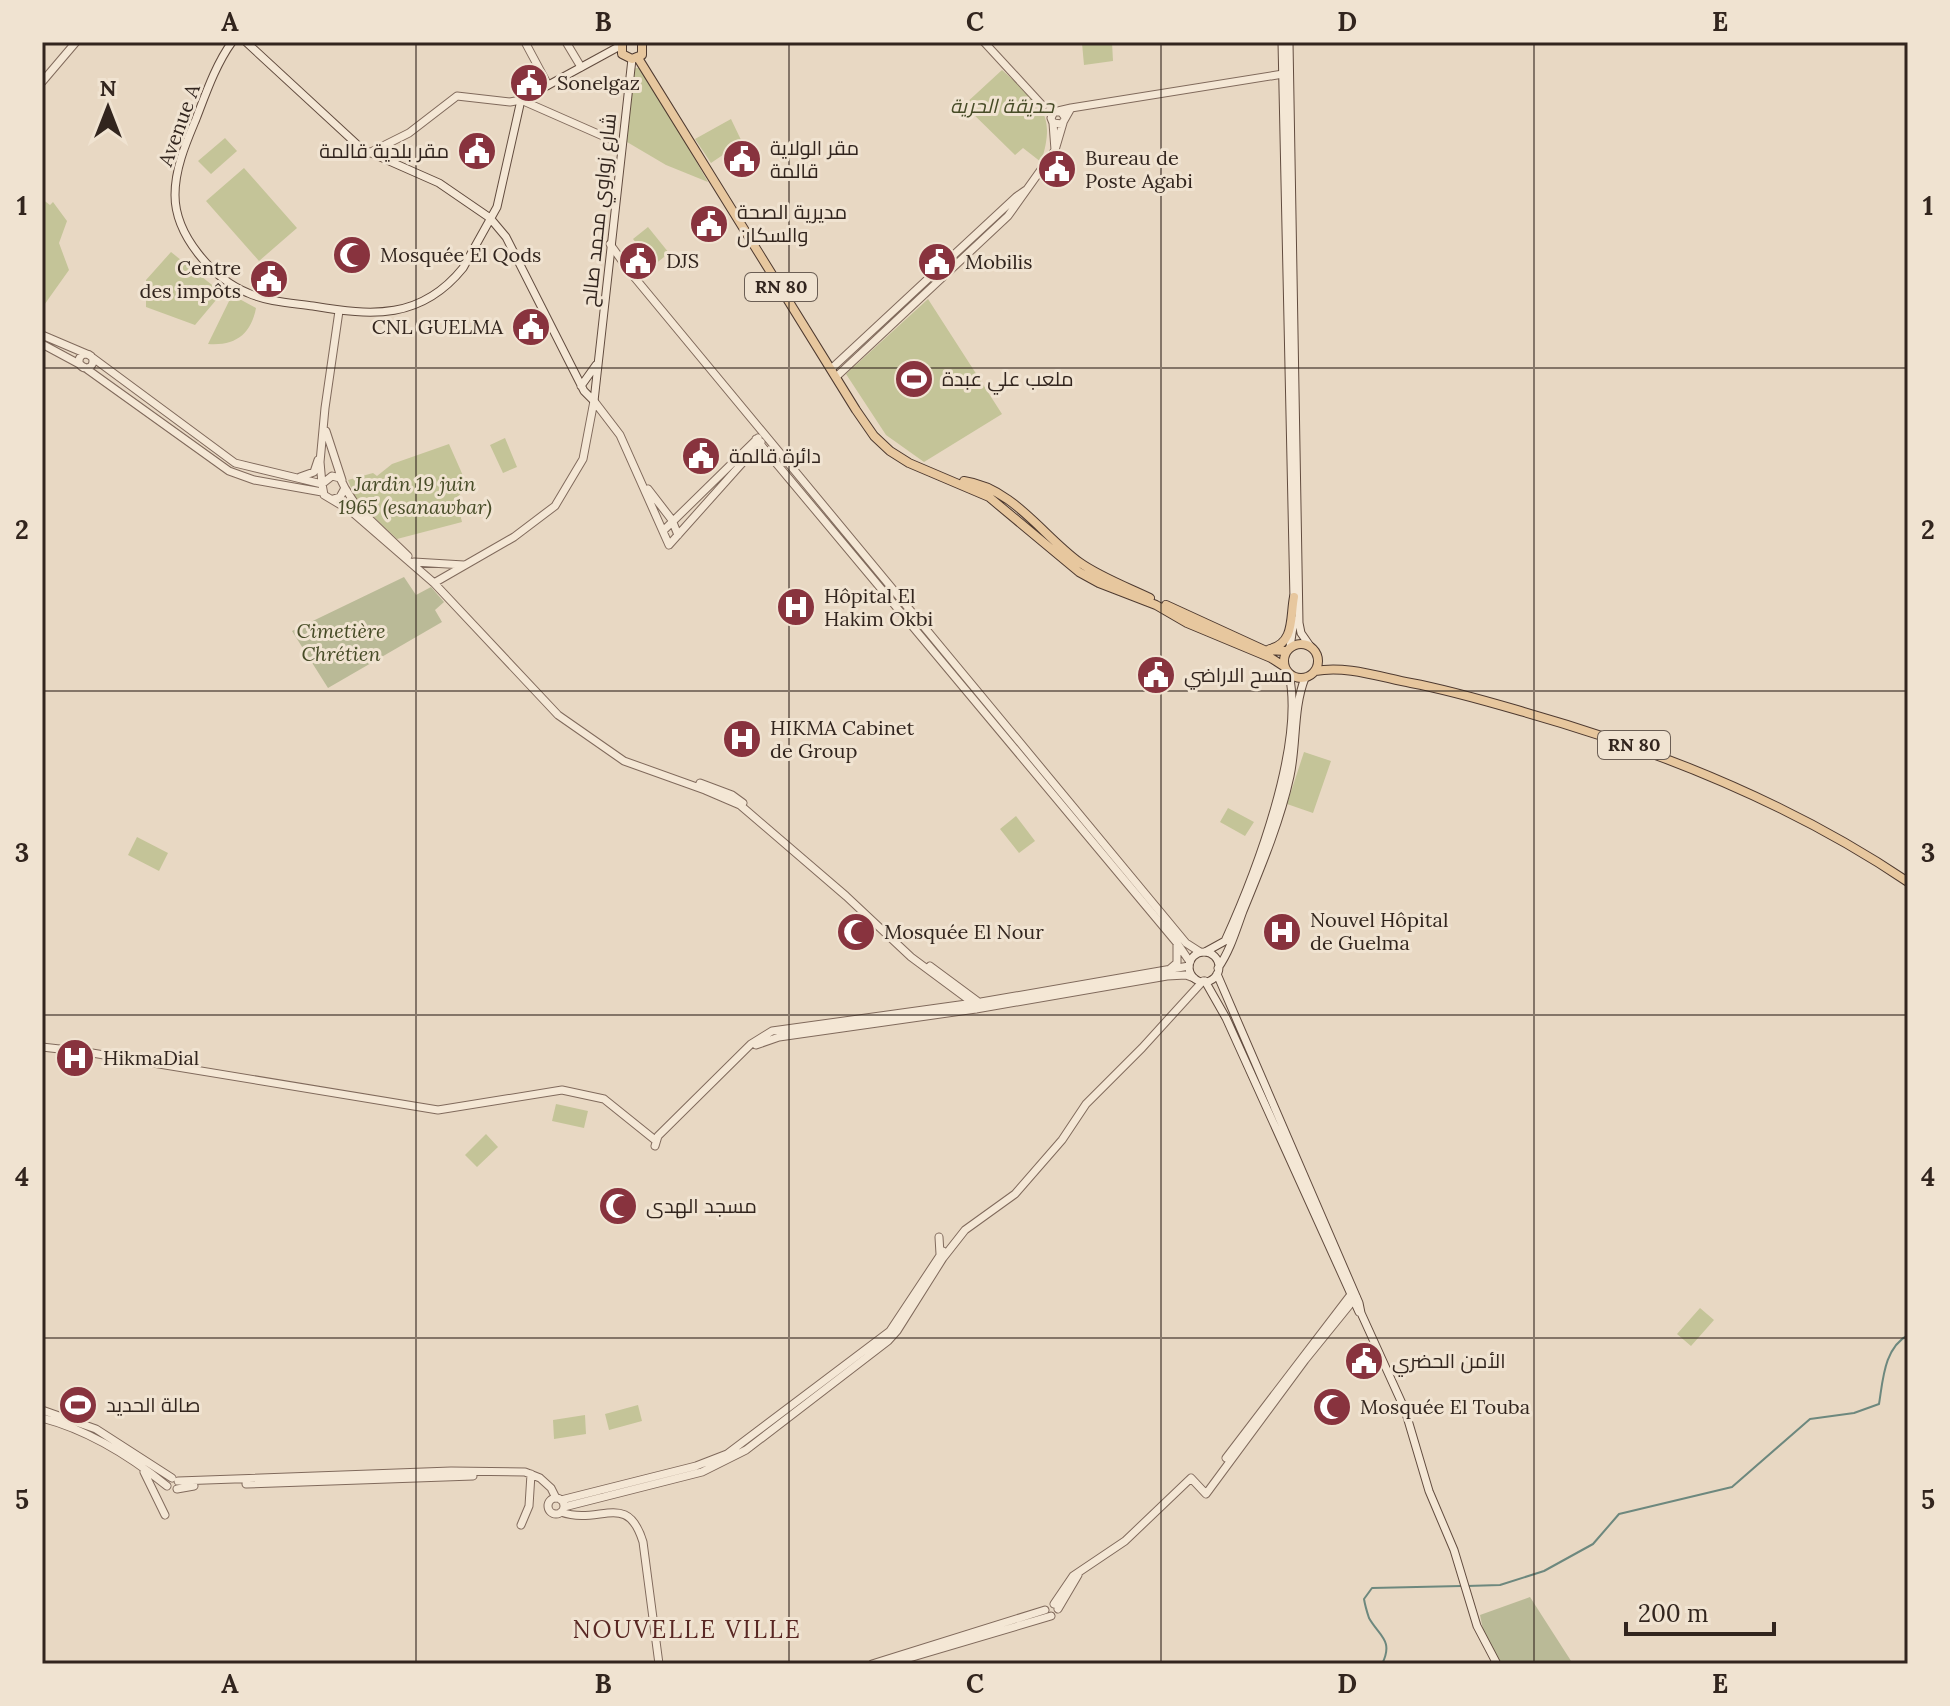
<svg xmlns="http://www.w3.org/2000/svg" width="1950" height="1706" viewBox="0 0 1950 1706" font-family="Lora,Cairo,serif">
  <rect width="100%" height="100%" fill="#e8d8c3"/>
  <!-- green -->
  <path fill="#c4c498" d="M1112,42L1113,61L1084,65L1082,43Z
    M642,67L708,182L666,165L627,142L632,69Z
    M1002,70C1037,102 1058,110 1041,162L1023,148L1015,155L964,105Z
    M731,119L742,142L711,163L695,139Z
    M225,138L237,151L211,174L198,161Z
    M244,168L297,228L259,261L206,201Z
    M42,199L50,205L53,202L67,221L59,243L69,270L42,308Z
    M648,227L669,253L654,265L633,239Z
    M171,252L222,293L195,325L146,307V280Z
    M232,295L256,308C251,334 236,346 208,344Z
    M928,299L1002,414L924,462L886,435L846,374Z
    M505,438L517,467L503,473L490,445Z
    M449,444L468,487L456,498L462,522L397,539L356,500L348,480L373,473L377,476L392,464Z
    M1304,752L1331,761L1313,813L1287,804Z
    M1228,808L1254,822L1245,836L1220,822Z
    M1016,816L1035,841L1019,853L1000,829Z
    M137,837L168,853L159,871L128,855Z
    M556,1104L588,1111L584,1128L552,1121Z
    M486,1134L498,1147L477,1167L465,1155Z
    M1700,1308L1714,1320L1691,1346L1677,1334Z
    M638,1405L642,1421L609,1430L605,1414Z
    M585,1415L586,1434L554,1439L553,1420Z"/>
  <!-- cemetery -->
  <path fill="#baba97" d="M404,577L416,595L431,587L444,602L435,610L442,622L328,688L292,631Z
    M1530,1597L1573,1664H1499L1485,1639L1480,1615Z"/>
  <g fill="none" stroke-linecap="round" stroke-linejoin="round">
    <!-- stream -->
    <path stroke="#6d887e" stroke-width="2" d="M1467,1586L1500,1585L1544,1571L1593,1544L1619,1514L1732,1487L1810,1419L1854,1413L1879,1404C1883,1380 1884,1348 1908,1335
      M1382,1664C1394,1640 1379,1636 1369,1618C1367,1612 1365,1605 1364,1599L1372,1588L1461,1586"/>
    <!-- tertiary casing -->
    <g stroke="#806a5c" stroke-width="9">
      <path id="tertiary" d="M525,42L548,85
        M566,42L581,67
        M984,42L1043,106
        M42,82L76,42
        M1071,108L1283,74
        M1058,111L1071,108L1062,124L1053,123L1051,118L1054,112H1061L1065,117
        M1053,123L1055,150L1063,123
        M369,153L409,133L457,96L510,102L521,100L621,144
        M610,244L630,272L1186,943L1200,952
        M42,335L89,355L235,463L322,484L320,462L325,408L339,311
        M42,344L81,365
        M79 361a7 7 0 1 1 14 0a7 7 0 1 1-14 0Z
        M84,367L229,471L254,480L322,492
        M831,369L1016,197L1026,190
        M836,377L1008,216L1055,150
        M594,401L620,435L669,545L761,442
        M326,431L342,480
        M756,439L1177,943L1190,962
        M300,477L314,472L318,460
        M345,488L357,507L408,556
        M648,489L672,520L678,535
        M333,499L340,497L345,488L340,478L332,476L322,484L324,495L351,511L434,583L558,715L624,761L705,790L740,805L846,896L911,957L973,1003L976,1009
        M664,530L758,438
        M414,562L464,565
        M434,583L514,537L555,506L583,459L594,401
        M700,783L732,795L743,803
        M930,966L980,1003
        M1170,969L1177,963V945
        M756,1045L779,1037L976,1009L1167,976L1186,975L1194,978
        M42,1047L86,1052L438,1110L562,1090L604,1099L655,1140
        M655,1146L658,1136L751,1044L772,1031L981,1002L1189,966
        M939,1237L940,1254
        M42,1410L96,1429L172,1478
        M42,1418C88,1430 130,1456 167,1486
        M1226,1458L1352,1293
        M144,1472L165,1515
        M178,1481L451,1471L525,1472L540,1478L551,1488L556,1498
        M246,1484L473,1476
        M177,1489L194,1486
        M548 1506a8 8 0 1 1 16 0a8 8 0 1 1-16 0Z
        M561,1500L696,1466L727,1454L890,1331L943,1251
        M564,1507L702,1472L746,1450L888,1341L897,1331L943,1258L965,1230L1015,1194L1062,1140L1086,1104L1142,1048L1203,981
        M561,1512C600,1526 627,1490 643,1542L659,1664
        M521,1525L529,1506L531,1474
        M1054,1604L1073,1576L1125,1541L1191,1478L1206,1494L1305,1360L1356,1297
        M1058,1609L1078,1575
        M872,1664L1045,1610
        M889,1664L1051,1616"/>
    </g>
    <!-- secondary casing -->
    <g stroke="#624c3f" stroke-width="9">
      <path id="secondary" d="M232,42C216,64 206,93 196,119C186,143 175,168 175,195C175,235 212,278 248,293C268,302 292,303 313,306C372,316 421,320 463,268L497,207L521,100L620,46
        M246,42L362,149L439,183L490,218L506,237L584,391L594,401
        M1282,42L1294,600
        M1289,42L1299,623L1301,633L1310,646
        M581,386L596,365
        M594,401L632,59
        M1290,647L1294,620
        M1205,952L1225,941C1255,875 1305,746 1289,674
        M1189 967a15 15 0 1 1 30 0a15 15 0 1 1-30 0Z
        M1218,968C1230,951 1236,930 1243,911C1261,867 1280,822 1290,776C1297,744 1293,708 1305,678
        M1217,974L1359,1303L1361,1313L1405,1410L1429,1491L1454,1550L1477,1626L1497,1664
        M1205,981L1226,1018L1359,1312"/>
    </g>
    <!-- primary casing -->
    <g stroke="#4e3a30" stroke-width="10">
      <path id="primary" d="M622,42V54L632,59L642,55V42
        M638,58L856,410L874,436L890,451L909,463L989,497L1079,572L1099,583L1156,605L1187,623L1271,658L1285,667
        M964,481C1013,488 1042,535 1079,562C1100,577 1127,587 1150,598
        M1166,605L1264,650L1287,651
        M1284 661a17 17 0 1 1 34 0a17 17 0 1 1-34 0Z
        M1270,649C1295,643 1290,617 1294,597
        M1315,671C1346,665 1380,677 1411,683C1449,690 1486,701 1524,712C1658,750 1791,803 1908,882"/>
    </g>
    <!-- tertiary -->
    <use href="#tertiary" stroke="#f4e7d5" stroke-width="7"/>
    <!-- secondary -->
    <use href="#secondary" stroke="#f4e7d5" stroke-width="7"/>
    <!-- primary -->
    <use href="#primary" stroke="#e7c79e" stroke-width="8"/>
  </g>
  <!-- grid -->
  <path fill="none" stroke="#32251e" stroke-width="2" stroke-opacity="0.55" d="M416,42V1664M789,42V1664M1161,42V1664M1534,42V1664M42,368H1908M42,691H1908M42,1015H1908M42,1338H1908"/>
  <!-- icons -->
  <defs>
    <g id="civic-disc" transform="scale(2)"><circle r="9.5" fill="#88333e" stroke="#f0e3d1"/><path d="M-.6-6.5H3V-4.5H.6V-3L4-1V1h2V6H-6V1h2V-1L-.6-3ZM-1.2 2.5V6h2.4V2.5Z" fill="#fff"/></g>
    <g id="mosque-disc" transform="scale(2)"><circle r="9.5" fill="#88333e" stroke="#f0e3d1"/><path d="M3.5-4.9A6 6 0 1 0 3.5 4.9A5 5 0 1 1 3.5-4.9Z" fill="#fff"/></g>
    <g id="stadium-disc" transform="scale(2)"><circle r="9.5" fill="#88333e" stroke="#f0e3d1"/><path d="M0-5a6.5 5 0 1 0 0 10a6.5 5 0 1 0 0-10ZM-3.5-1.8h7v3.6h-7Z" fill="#fff"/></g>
    <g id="hospital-disc" transform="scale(2)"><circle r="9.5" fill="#88333e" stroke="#f0e3d1"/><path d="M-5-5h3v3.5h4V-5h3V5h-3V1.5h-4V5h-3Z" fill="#fff"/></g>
  </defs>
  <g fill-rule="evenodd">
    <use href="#civic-disc" x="529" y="83"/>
    <use href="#civic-disc" x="477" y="151"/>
    <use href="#civic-disc" x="742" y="159"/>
    <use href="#civic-disc" x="1057" y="169"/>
    <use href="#civic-disc" x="709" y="224"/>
    <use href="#mosque-disc" x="352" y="255"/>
    <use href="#civic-disc" x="638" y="261"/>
    <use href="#civic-disc" x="937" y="262"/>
    <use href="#civic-disc" x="269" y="279"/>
    <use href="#civic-disc" x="531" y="327"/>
    <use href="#stadium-disc" x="914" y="379"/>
    <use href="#civic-disc" x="701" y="456"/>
    <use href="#hospital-disc" x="796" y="607"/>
    <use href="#civic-disc" x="1156" y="675"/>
    <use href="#hospital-disc" x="742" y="739"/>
    <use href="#mosque-disc" x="856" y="932"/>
    <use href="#hospital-disc" x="1282" y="932"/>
    <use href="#hospital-disc" x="75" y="1058"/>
    <use href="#mosque-disc" x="618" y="1206"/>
    <use href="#civic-disc" x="1364" y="1361"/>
    <use href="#stadium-disc" x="78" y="1405"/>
    <use href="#mosque-disc" x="1332" y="1407"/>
  </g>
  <g text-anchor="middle" stroke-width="6" stroke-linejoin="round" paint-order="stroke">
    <!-- shield labels -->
    <g fill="#f0e3d1" stroke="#6b5e54" stroke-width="2">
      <rect x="745" y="273" width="72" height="28" rx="6"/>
      <rect x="1598" y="731" width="72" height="28" rx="6"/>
    </g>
    <g font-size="18" font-weight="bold" fill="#32251e">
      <text x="781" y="293">RN 80</text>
      <text x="1634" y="751">RN 80</text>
    </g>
    <!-- poi labels -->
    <g font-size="20" fill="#32251e" stroke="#f0e3d1" text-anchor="start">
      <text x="557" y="90">Sonelgaz</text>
      <text x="770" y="155">مقر الولاية<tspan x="770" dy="23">قالمة</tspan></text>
      <text x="449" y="158" text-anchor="end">مقر بلدية قالمة</text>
      <text x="1085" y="165">Bureau de<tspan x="1085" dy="23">Poste Agabi</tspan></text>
      <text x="737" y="219">مديرية الصحة<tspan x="737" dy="23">والسكان</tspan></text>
      <text x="380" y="262">Mosquée El Qods</text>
      <text x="666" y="268">DJS</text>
      <text x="965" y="269">Mobilis</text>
      <text x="241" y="275" text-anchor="end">Centre<tspan x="241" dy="23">des impôts</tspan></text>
      <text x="503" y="334" text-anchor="end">CNL GUELMA</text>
      <text x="942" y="386">ملعب علي عبدة</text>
      <text x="729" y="463">دائرة قالمة</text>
      <text x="824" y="603">Hôpital El<tspan x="824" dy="23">Hakim Okbi</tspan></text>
      <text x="1184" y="682">مسح الاراضي</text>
      <text x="770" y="735">HIKMA Cabinet<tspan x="770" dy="23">de Group</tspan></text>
      <text x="1310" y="927">Nouvel Hôpital<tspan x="1310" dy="23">de Guelma</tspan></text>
      <text x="884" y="939">Mosquée El Nour</text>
      <text x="103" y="1065">HikmaDial</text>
      <text x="646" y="1213">مسجد الهدى</text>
      <text x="1392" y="1368">الأمن الحضري</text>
      <text x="106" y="1412">صالة الحديد</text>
      <text x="1360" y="1414">Mosquée El Touba</text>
    </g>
    <!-- park labels -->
    <g font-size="20" font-style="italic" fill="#474c27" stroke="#f0e3d1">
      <text x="1002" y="113">حديقة الحرية</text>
      <text x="415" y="491">Jardin 19 juin<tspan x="415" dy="23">1965 (esanawbar)</tspan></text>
      <text x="341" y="638">Cimetière<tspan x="341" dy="23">Chrétien</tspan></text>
    </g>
    <!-- street labels -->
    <g font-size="20" fill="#32251e" stroke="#f0e3d1">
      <text transform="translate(179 125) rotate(-70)" y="7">Avenue A</text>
      <text transform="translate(599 210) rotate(-84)" y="7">شارع زواوي محمد صالح</text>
    </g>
    <!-- quarter labels -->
    <g font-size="24" letter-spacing="2" fill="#592723" stroke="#f0e3d1">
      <text x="687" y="1638">NOUVELLE VILLE</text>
    </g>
  </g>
  <!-- border -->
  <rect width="1950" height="1706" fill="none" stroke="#f0e3d1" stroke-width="88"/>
  <!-- north arrow -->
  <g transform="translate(108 108)" stroke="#f0e3d1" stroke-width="6" paint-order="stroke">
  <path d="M0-6L14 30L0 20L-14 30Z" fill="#32251e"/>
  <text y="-12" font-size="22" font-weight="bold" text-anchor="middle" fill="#32251e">N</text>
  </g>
  <!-- scale -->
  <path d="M1626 1622v12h148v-12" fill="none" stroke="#32251e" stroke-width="4"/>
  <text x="1638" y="1622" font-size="24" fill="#32251e" stroke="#f0e3d1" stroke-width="6" paint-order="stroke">200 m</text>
  <rect x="44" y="44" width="1862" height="1618" fill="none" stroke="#32251e" stroke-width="3"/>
  <g font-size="26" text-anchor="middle" font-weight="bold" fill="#32251e">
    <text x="230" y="31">A</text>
    <text x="603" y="31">B</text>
    <text x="975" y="31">C</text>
    <text x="1347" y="31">D</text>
    <text x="1720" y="31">E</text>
    <text x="22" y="215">1</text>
    <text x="1928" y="215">1</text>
    <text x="22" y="539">2</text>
    <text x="1928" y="539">2</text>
    <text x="22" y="862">3</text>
    <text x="1928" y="862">3</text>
    <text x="22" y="1186">4</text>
    <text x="1928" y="1186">4</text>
    <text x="22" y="1509">5</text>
    <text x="1928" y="1509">5</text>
    <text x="230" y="1693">A</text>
    <text x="603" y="1693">B</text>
    <text x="975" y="1693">C</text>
    <text x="1347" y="1693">D</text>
    <text x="1720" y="1693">E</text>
  </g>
</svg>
